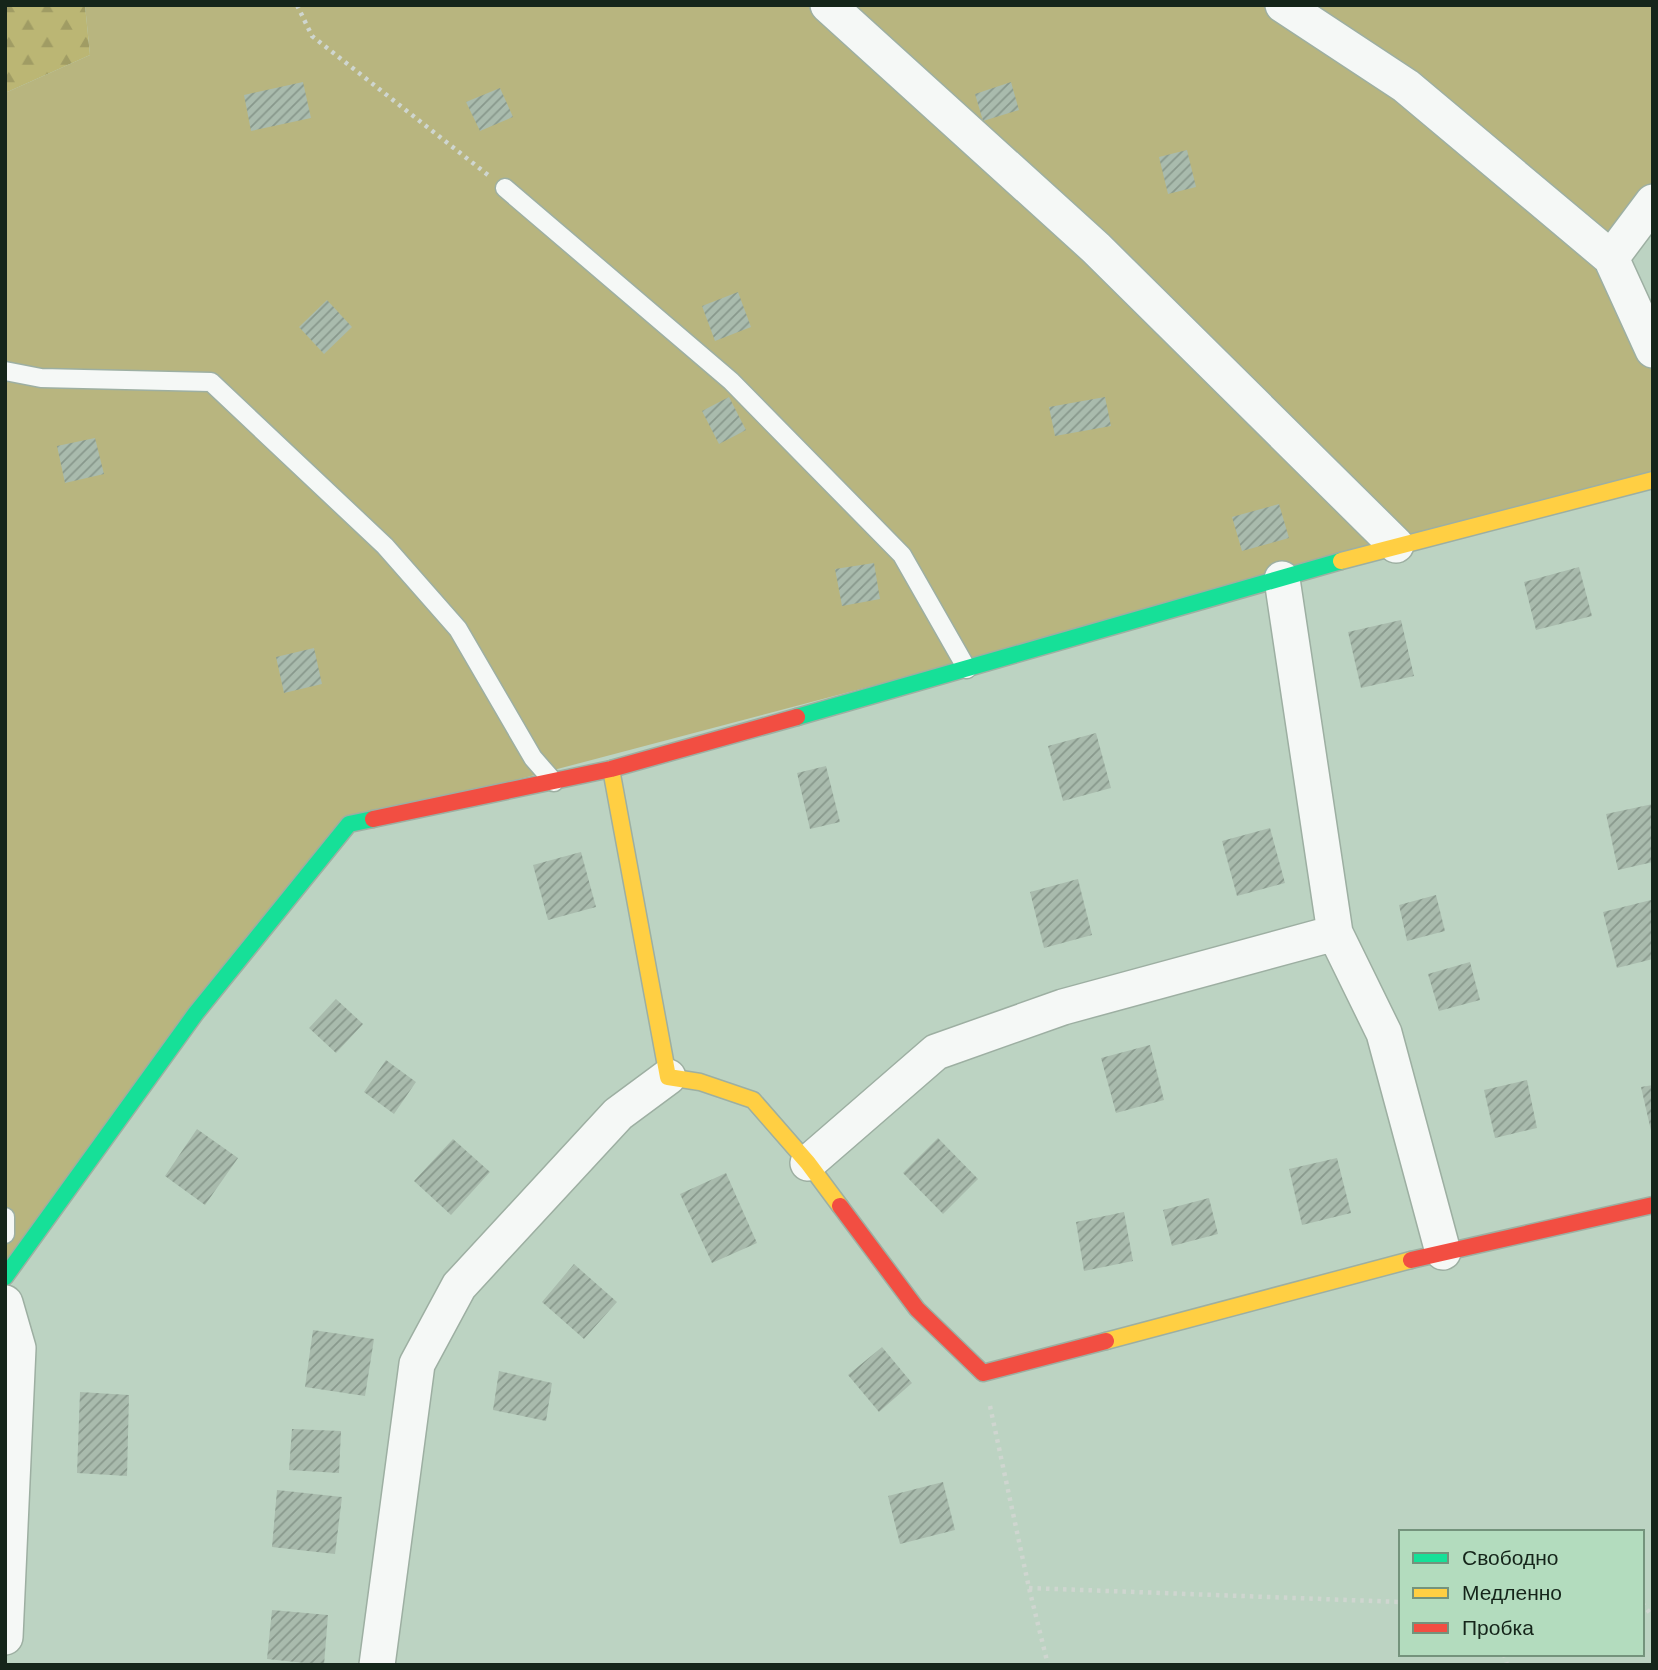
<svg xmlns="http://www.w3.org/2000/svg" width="1658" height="1670" viewBox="0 0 1658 1670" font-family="'Work Sans',sans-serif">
  <defs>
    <pattern id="forest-firs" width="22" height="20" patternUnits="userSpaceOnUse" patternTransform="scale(1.75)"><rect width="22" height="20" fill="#bbb674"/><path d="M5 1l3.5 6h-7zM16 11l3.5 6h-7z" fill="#a09c64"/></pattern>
    <pattern id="building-hatch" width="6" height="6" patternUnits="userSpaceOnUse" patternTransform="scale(1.75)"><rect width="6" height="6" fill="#a9bbad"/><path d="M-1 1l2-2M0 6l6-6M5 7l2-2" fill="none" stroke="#88988c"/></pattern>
  </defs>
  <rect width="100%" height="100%" fill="#bcd3c2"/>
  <!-- forest -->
  <path fill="url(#forest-firs)" d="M5,5H85L90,55L5,93Z"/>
  <!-- garden -->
  <path fill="#b8b57f" d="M85,5H1653V212L1612,258L1653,350V480L349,824L5,1277V93L90,55Z"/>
  <!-- building -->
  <path fill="url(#building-hatch)" d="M303,82L311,118L251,131L244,95Z
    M1011,82L1019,110L983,121L975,94Z
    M500,88L513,117L480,131L466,102Z
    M1187,150L1196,187L1168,194L1159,157Z
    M738,292L751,327L715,341L702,306Z
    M327,300L352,327L324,354L299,327Z
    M729,397L746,430L719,444L702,411Z
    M1105,397L1111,426L1055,436L1049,407Z
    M95,438L104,474L65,483L57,446Z
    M1279,504L1289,538L1242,551L1232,517Z
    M874,563L880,599L842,606L835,569Z
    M1579,567L1592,616L1536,630L1524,582Z
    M1401,620L1414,676L1361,688L1348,632Z
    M314,648L322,684L284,693L276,657Z
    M1096,733L1111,788L1063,801L1048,746Z
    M826,766L840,822L810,829L797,773Z
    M1653,804V862L1618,870L1606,814Z
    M1270,828L1285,883L1237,896L1222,841Z
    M581,852L596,907L548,920L533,865Z
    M1078,879L1092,935L1044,948L1030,892Z
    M1436,895L1445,931L1407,941L1399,905Z
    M1651,900L1653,959L1617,968L1603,912Z
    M1470,962L1480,1000L1439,1011L1428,974Z
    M336,999L363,1024L336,1053L309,1028Z
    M1150,1045L1164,1100L1116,1113L1101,1058Z
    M386,1060L416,1082L394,1114L364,1092Z
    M1527,1080L1537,1128L1495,1138L1484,1090Z
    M1653,1085V1135H1652L1641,1087Z
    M197,1129L238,1158L205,1205L165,1176Z
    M938,1138L978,1179L943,1214L903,1173Z
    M453,1139L490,1172L451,1215L414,1181Z
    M1337,1158L1351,1213L1302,1225L1289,1169Z
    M726,1173L757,1243L712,1263L680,1194Z
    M1209,1198L1218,1234L1172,1246L1163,1210Z
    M1124,1212L1133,1261L1084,1271L1076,1222Z
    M574,1264L617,1302L584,1339L542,1302Z
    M313,1330L374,1339L365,1396L305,1387Z
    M882,1347L912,1383L879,1412L848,1375Z
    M499,1371L552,1383L546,1421L493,1410Z
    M80,1392L129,1395L127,1476L77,1473Z
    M292,1429L341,1431L339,1473L289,1470Z
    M943,1482L955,1530L900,1544L888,1496Z
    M277,1490L342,1497L335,1554L272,1547Z
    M272,1610L328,1615L324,1665L267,1659Z"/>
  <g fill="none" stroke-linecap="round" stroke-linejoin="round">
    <!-- lane casing -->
    <g stroke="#9dafa2" stroke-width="21">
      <path id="lane" d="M505,188L731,381L902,555L967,669
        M5,371L41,378L211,382L385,546L458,629L533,758L554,782
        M5,1217V1234"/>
    </g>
    <!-- street casing -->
    <g stroke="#9dafa2" stroke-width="38">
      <path id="street" d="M828,5L1096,248L1396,545
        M1283,5L1406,86L1611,258L1653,350
        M1611,258L1653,202
        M1282,579L1335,933L1384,1033L1443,1252
        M808,1163L936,1052L1063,1007L1335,933
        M5,1303L18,1348L5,1637
        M377,1665L417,1364L459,1286L618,1114L668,1077"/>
    </g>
    <!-- fast casing -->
    <g stroke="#9dafa2" stroke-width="19">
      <path id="fast" d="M797,717L1341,561
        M5,1277L196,1013L349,824L373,819"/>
    </g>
    <!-- slow casing -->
    <g stroke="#9dafa2" stroke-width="19">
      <path id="slow" d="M1341,561L1653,480
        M611,769L668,1077L700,1082L753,1100L808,1163L840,1206
        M1106,1341L1411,1260"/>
    </g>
    <!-- jam casing -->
    <g stroke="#9dafa2" stroke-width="19">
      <path id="jam" d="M373,819L611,769L797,717
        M840,1206L917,1309L983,1373L1106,1341
        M1411,1260L1653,1205"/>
    </g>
    <!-- path -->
    <path stroke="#cfd6d0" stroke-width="4.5" stroke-dasharray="3.5 5" stroke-linecap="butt" d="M297,5L312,36L488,175
      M990,1406L1029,1588L1048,1665
      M1029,1588L1401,1602
      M1642,1603L1653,1617
      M1504,1654L1507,1665"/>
    <!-- lane -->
    <use href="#lane" stroke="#f5f8f6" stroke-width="18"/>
    <!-- street -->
    <use href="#street" stroke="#f5f8f6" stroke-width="35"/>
    <!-- fast -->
    <use href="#fast" stroke="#16e098" stroke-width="16"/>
    <!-- slow -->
    <use href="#slow" stroke="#ffcf43" stroke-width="16"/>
    <!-- jam -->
    <use href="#jam" stroke="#f24e42" stroke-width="16"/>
  </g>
  <!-- border -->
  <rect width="1658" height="1670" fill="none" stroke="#15251a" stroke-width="14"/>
  <!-- legend -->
  <rect x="1399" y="1530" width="245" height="126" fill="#b3dcbe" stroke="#74937c" stroke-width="2"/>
  <rect x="1413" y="1553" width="35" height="10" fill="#16e098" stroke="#74937c" stroke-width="2"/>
  <text x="1462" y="1565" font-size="21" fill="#15251a">Свободно</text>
  <rect x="1413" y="1588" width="35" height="10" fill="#ffcf43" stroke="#74937c" stroke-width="2"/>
  <text x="1462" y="1600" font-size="21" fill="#15251a">Медленно</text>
  <rect x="1413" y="1623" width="35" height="10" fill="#f24e42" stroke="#74937c" stroke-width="2"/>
  <text x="1462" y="1635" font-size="21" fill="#15251a">Пробка</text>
</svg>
